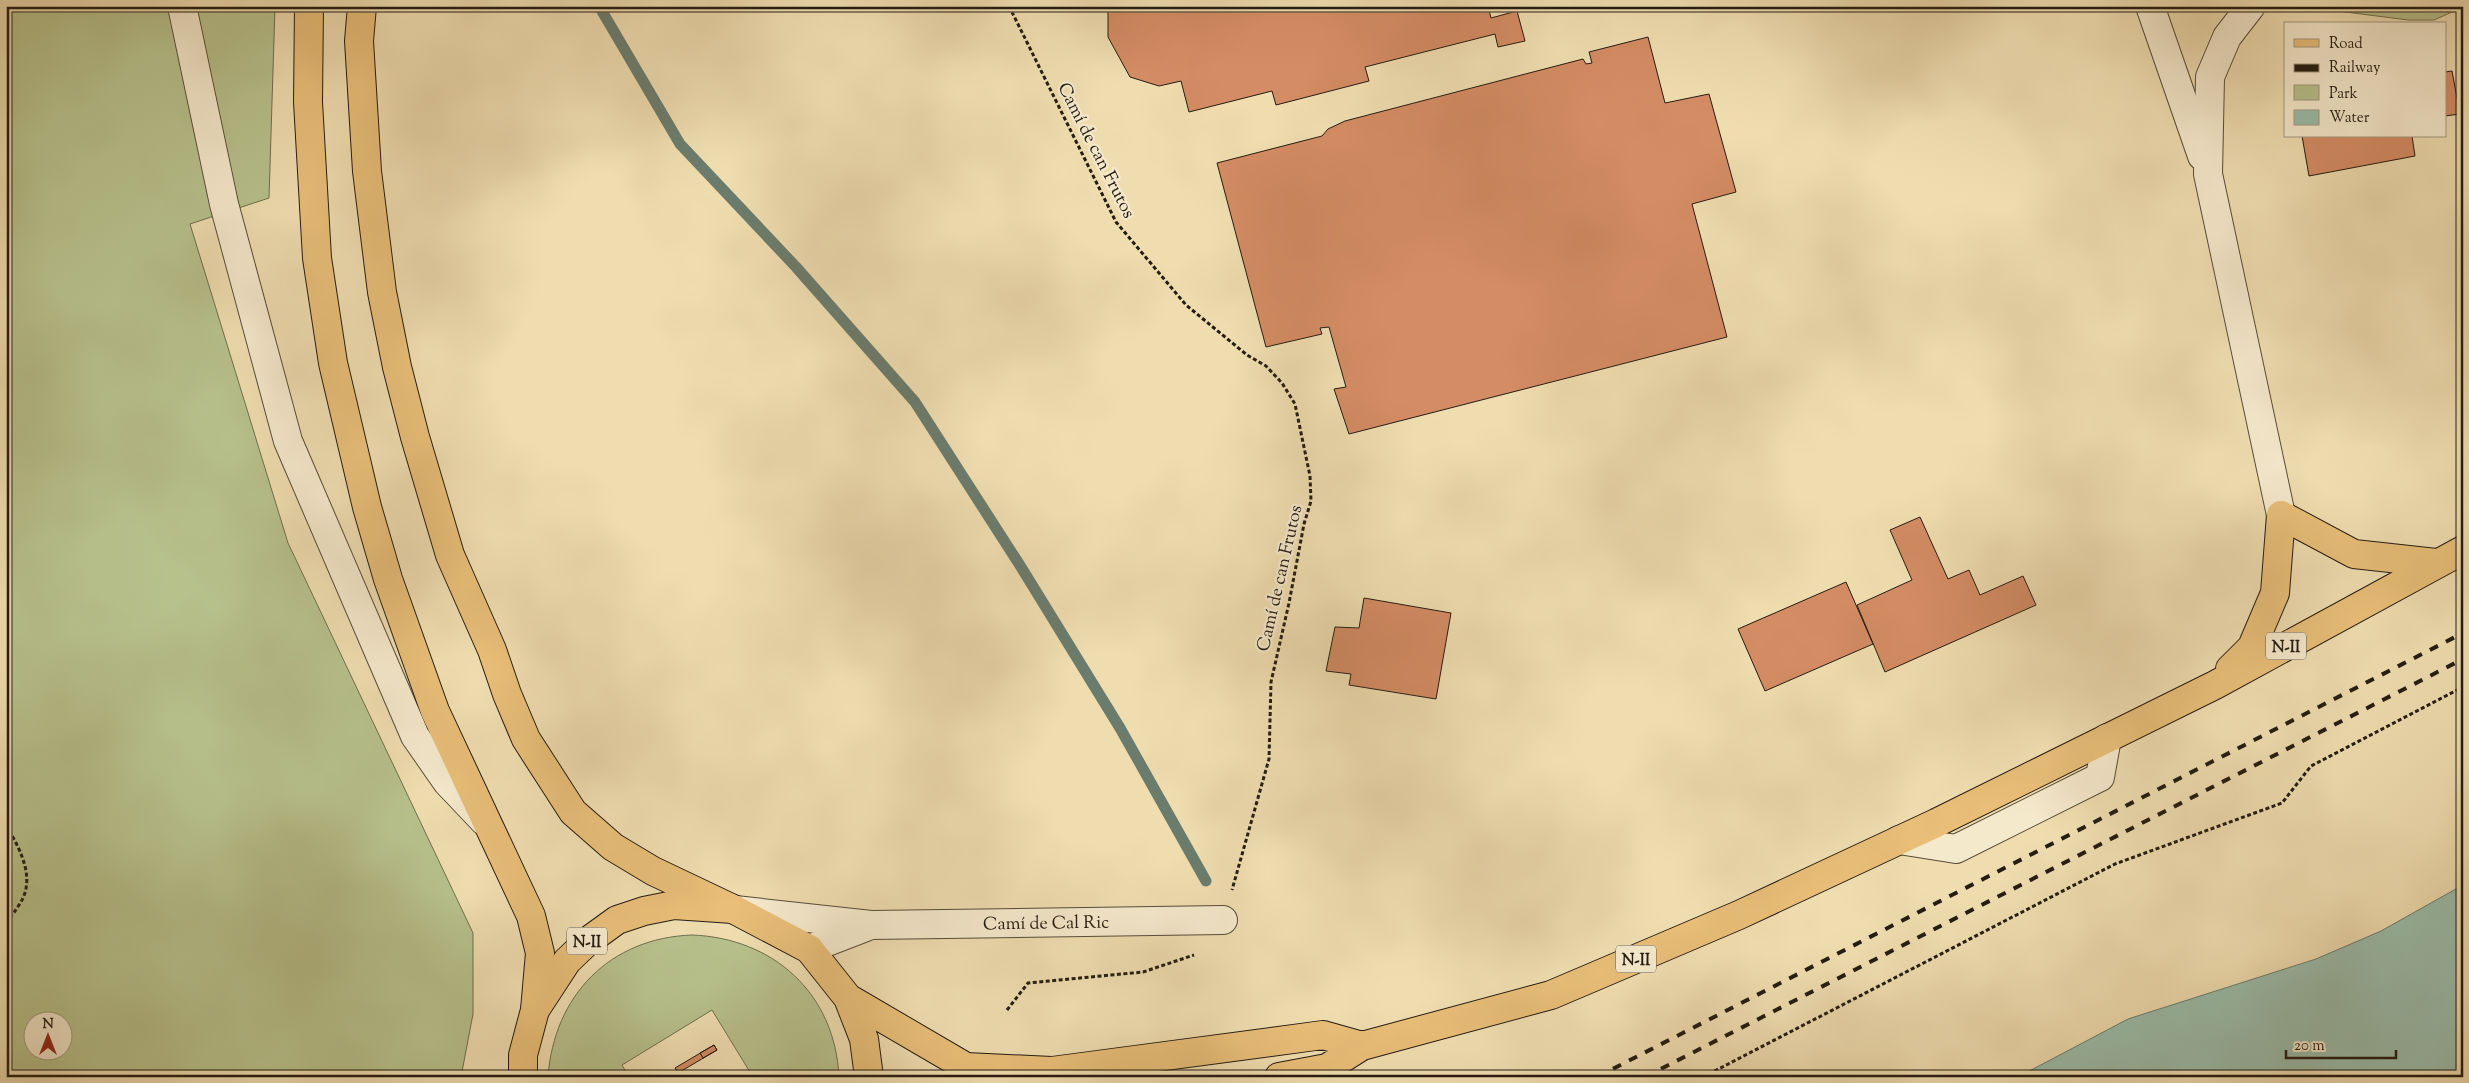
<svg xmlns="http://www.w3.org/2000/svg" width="2469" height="1083" viewBox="0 0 2469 1083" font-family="'Sorts Mill Goudy',serif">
  <rect width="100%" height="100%" fill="#efddb0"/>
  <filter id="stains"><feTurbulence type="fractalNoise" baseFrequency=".004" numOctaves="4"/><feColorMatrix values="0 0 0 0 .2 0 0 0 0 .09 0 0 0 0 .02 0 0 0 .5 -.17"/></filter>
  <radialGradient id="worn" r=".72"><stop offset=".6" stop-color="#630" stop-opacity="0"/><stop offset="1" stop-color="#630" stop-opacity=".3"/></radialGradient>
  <!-- green -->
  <path fill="#b7c18c" stroke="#6e6e4f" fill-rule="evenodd" d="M6,6H275L269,198L190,224L288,543L473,933V1014L461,1077H6ZM32,1020H62V1050H32Z
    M2321,6H2463V7L2434,20H2408L2330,10Z
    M692,935C773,938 835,993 839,1077H753L712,1010L622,1065L629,1077H548C554,995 610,938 692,935Z"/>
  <!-- water -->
  <path fill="#9abcaa" stroke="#6b7c6d" d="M2463,885V1077H2018L2128,1019L2316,959L2381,931Z"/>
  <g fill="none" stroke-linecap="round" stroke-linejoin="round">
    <!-- stream -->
    <path stroke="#6b7c6d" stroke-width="11" d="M599,6L680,144L796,267L915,402L1021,567L1120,728L1206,881"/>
  </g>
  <!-- building -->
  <path fill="#d48c64" stroke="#241c12" d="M1108,6H1488L1491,18L1517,11L1525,41L1498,47L1495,34L1365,67L1369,81L1276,105L1272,91L1189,112L1181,81L1159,86L1130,77L1108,37Z
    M1648,37L1665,103L1709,94L1736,192L1692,204L1727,337L1349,434L1334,389L1346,387L1329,327L1320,328L1322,334L1266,347L1217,163L1322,136L1328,129L1345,121L1583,59L1586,64L1592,63L1589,52Z
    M2452,71L2460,114L2445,116V125V72Z
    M2302,136H2412L2415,156L2309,176Z
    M1920,517L1948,579L1969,570L1980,595L2023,576L2036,605L1885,672L1857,605L1912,580L1890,530Z
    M1846,582L1873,644L1765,691L1738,629Z
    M1364,598L1451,613L1436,699L1349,685L1351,674L1326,671L1335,627L1359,628Z
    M714,1045L717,1050L703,1058L700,1053Z
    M714,1045L717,1050L678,1073L675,1068Z"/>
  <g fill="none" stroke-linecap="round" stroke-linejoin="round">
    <!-- minor casing -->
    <g stroke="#574c3a" stroke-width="30">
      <g id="minor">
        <path d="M182,6L224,204L288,441L415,736L447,782L484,821"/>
        <path d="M2150,6L2202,156"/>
        <path d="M2251,6L2227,37L2210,77L2208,174L2281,515"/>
        <path d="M1899,840L1956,849L2100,777L2107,738"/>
        <path id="s1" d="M735,910L871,925L1223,920"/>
        <path d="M809,949L866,927"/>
      </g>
    </g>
    <!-- major casing -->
    <g stroke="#241c12" stroke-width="30">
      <path id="major" d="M2230,669L2252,647L2275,593L2281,515L2354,554L2436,563
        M848,998L966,1067L1052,1071L1323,1035L1362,1046
        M523,1077V1055L535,1010L567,961L588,941L617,920L644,911L674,905L733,909L809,949L848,998L864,1039L869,1077
        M1279,1077L1327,1068L1362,1046L1551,995L1739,915L1936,823L2215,685L2463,550"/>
    </g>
    <!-- highway casing -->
    <g stroke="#241c12" stroke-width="30">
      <path id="highway" d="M309,6L308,102L317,258L333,363L367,507L388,579L435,711L531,916L540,953L535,1010
        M362,6L359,41L367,171L382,292L397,367L415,437L450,555L492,650L507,694L526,739L573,812L613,847L653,871L733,909"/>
    </g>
    <!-- path -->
    <path stroke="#241c12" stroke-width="3" stroke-dasharray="4 2.5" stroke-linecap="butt" d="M1009,6L1116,222L1186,305L1247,355L1266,366L1282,383L1295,404L1310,476L1311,501L1304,524L1289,603L1271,682L1269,759L1232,890
      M6,825C20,849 37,879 19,905C15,911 13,916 6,918
      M1007,1010L1028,983L1143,972L1194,955
      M1703,1077L2115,864L2282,803L2311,766L2463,687"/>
    <!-- minor -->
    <use href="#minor" stroke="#f5e9cc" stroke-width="28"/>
    <!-- major -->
    <use href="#major" stroke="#e8be78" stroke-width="28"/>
    <!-- highway -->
    <use href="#highway" stroke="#e8be78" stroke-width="28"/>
    <!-- rail -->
    <path stroke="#241c12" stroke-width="4" stroke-dasharray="9 9" stroke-linecap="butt" d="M1597,1077L2463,633
      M1645,1077L2463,659"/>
  </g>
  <g text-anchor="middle" stroke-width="4.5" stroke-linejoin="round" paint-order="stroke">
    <!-- shield labels -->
    <g fill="#f5e9cc" stroke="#635a4a" stroke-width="1">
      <rect x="2266" y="632.5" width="40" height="27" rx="4"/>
      <rect x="567" y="927.5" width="40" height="27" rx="4"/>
      <rect x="1616" y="945.5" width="40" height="27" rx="4"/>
    </g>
    <g font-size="16" font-weight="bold" fill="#241c12">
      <text x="2286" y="652">N-II</text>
      <text x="587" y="947">N-II</text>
      <text x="1636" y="965">N-II</text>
    </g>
    <!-- street labels -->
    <g font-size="18" fill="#241c12" stroke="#f5e9cc">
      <text transform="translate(1097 150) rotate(63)" y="6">Camí de can Frutos</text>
      <text transform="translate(1279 578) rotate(-77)" y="6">Camí de can Frutos</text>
      <text dy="6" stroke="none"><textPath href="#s1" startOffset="312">Camí de Cal Ric</textPath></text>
    </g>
  </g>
  <!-- margin -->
  <rect width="2469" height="1083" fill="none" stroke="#efddb0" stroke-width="25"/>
  <rect x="8" y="8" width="2454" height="1068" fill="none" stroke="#241c12" stroke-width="2.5"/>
  <rect x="12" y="12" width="2444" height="1058" fill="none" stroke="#241c12"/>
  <!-- legend -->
  <rect x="2284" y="22" width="162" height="115" fill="#f5e9cc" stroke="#a19782"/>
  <rect x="2294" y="39" width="25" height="8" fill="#e8be78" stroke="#a19782"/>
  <text x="2329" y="48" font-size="15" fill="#241c12">Road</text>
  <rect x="2294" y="64" width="25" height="8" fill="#241c12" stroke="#a19782"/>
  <text x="2329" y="72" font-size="15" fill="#241c12">Railway</text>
  <rect x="2294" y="85" width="25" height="15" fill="#b7c18c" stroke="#a19782"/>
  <text x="2329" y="98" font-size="15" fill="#241c12">Park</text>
  <rect x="2294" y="110" width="25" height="15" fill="#9abcaa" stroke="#a19782"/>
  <text x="2329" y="122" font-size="15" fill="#241c12">Water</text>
  <!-- north arrow -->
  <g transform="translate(48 1036)"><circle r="24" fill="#f5e9cc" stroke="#a19782"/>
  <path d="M0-4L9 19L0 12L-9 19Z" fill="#8f2418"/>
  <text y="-8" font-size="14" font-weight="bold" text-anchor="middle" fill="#241c12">N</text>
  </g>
  <!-- scale -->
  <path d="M2286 1050v8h110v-8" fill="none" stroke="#241c12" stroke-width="2.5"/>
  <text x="2294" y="1050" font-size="15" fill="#241c12" stroke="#f5e9cc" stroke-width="4" paint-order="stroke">20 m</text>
  <rect width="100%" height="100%" filter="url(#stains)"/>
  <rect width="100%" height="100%" fill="url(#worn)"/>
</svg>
